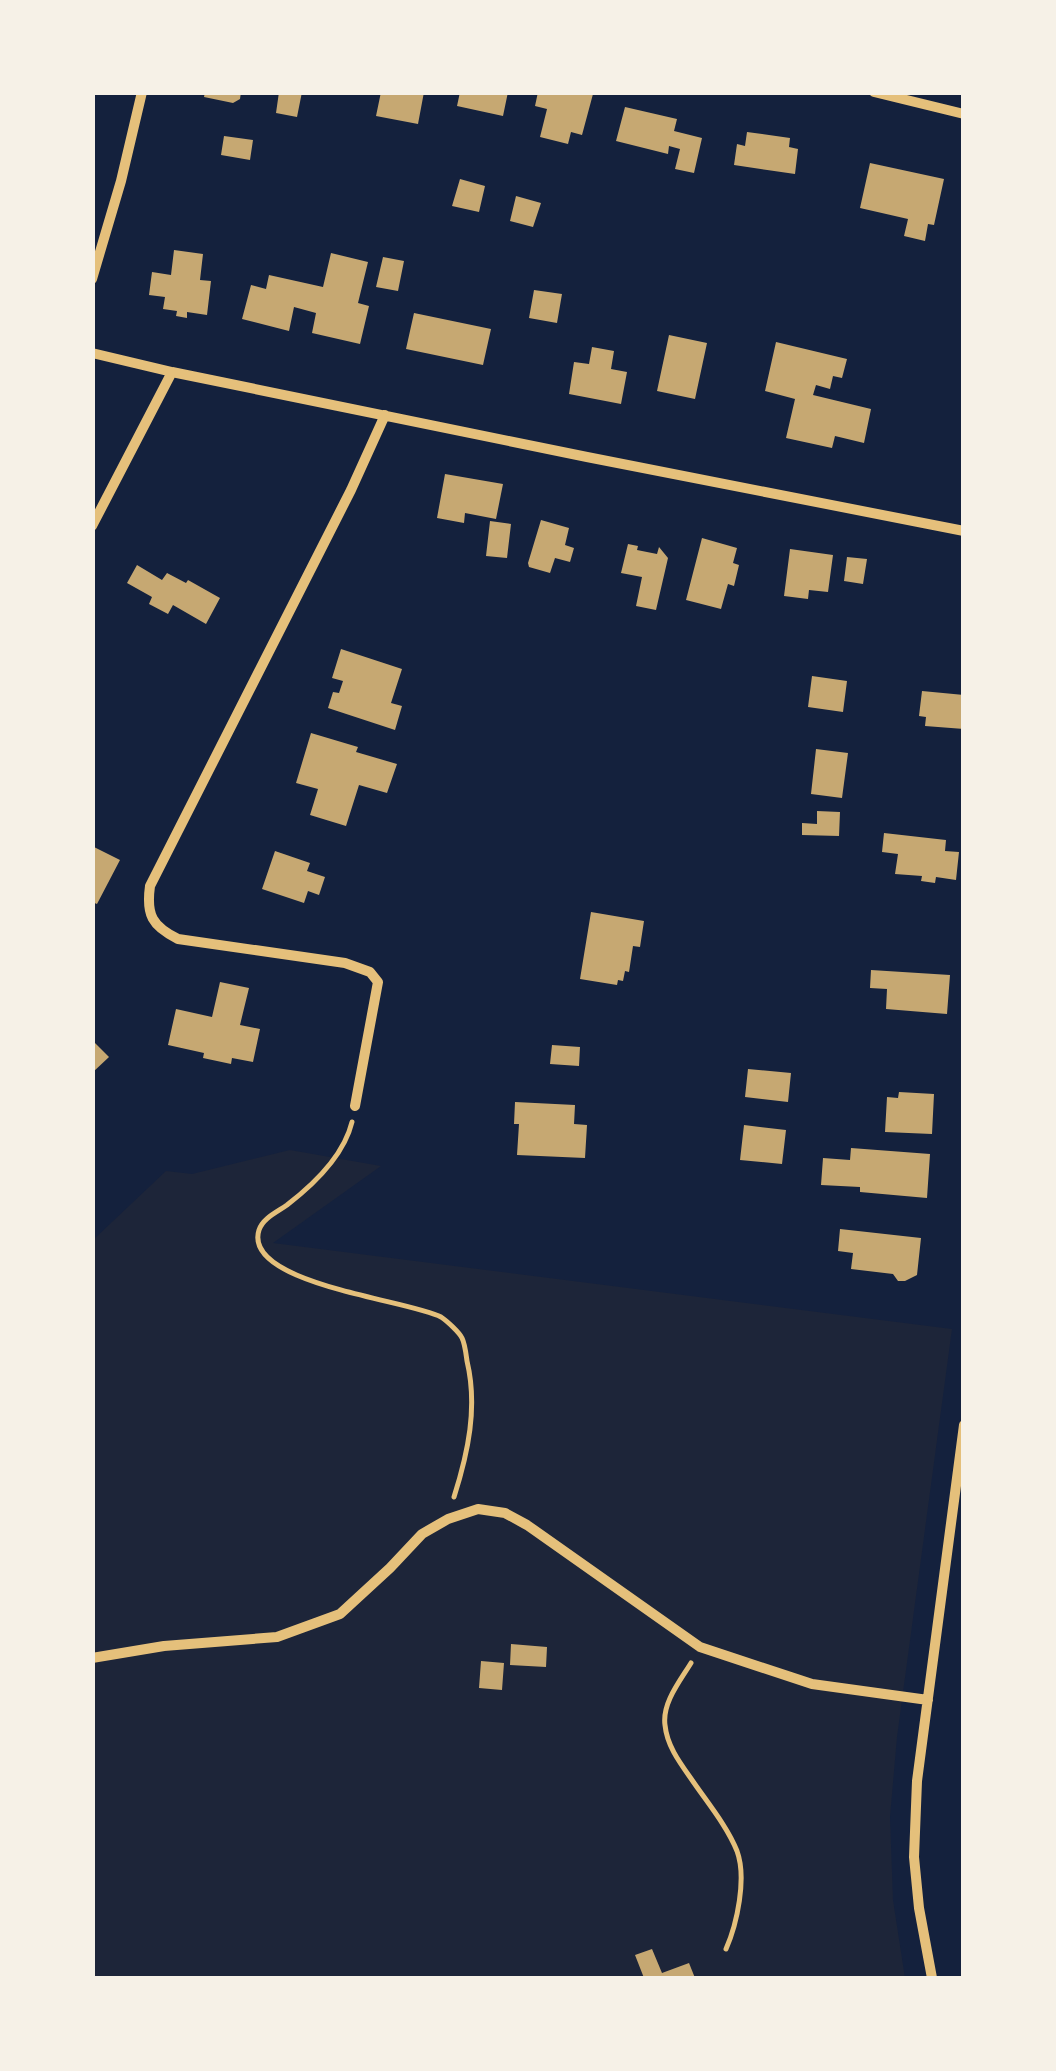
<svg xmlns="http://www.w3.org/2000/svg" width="1056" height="2071" viewBox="0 0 1056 2071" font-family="'DM Sans',sans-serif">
  <rect width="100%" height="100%" fill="#14213d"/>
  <!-- green -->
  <path fill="#1d2539" d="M290,1150L381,1166L273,1243L952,1329L897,1737L890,1817L893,1900L905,1978H93V1240L166,1171L192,1174Z"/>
  <!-- building -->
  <path fill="#c6a872" d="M205,92H241L240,99L233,103L204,97Z
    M279,92H302L297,117L276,113Z
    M381,92H424L418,124L376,116Z
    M460,92H508L503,116L457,106Z
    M538,92L593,94L582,135L571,132L568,144L540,137L547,109L535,106Z
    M625,107L677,119L674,131L702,138L694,173L675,169L680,149L669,146L668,154L616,141Z
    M747,132L790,138L789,147L798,149L795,174L734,165L737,144L745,146Z
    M224,136L253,140L250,160L221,155Z
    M870,163L944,179L934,225L928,224L925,241L904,236L908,219L860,208Z
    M460,179L485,186L479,212L452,206Z
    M516,196L541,203L533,227L510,221Z
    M174,250L203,254L200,280L211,281L207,315L187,312V318L176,316L177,311L163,309L165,297L149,295L152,272L171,275Z
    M331,253L368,262L358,303L369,306L360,344L312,333L316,313L294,307L289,331L242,319L251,285L266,289L269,275L323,287Z
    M383,257L404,261L398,291L376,287Z
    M534,290L562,294L557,323L529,318Z
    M414,313L491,329L483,365L406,349Z
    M669,335L707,343L695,399L657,391Z
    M776,342L847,359L842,378L833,376L830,389L816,385L813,395L871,409L864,443L835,436L832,448L786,438L795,399L765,391Z
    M592,347L614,351L611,369L627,372L621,404L569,394L574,362L589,364Z
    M445,474L503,484L496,519L465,513L464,523L437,518Z
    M541,520L569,528L565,545L574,548L570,562L555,558L550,573L529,567L528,563Z
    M490,521L511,524L507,558L486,556Z
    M702,538L737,548L733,563L739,565L734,586L728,584L721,609L686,600Z
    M628,544L638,546L637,550L657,554L659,547L668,558L656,610L636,606L642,577L621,573Z
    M790,549L833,555L828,592L809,590L808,599L784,596Z
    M847,557L867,559L863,584L844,581Z
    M137,565L162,580L167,573L186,583L188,580L220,598L206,624L173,605L168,614L149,604L152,597L127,583Z
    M341,649L402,669L391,703L402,706L395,730L328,708L333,692L339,693L343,681L332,678Z
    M812,676L847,681L843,712L808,707Z
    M922,691L964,695V729L925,726L926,717L919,716Z
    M311,733L358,747L356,752L397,764L387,793L359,785L346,826L310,815L318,789L296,783Z
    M816,749L848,753L842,798L811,794Z
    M817,811L840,812L839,836L802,835V823L817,824Z
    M884,833L946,840L945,851L959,852L956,880L936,877L935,883L921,881L922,876L895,874L898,854L882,852Z
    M92,846L120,860L97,904L92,902Z
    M275,851L310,863L307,871L325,877L319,895L308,891L304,903L262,889Z
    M591,912L644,921L640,947L633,946L629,972L625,971L623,981L618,980L617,985L580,979Z
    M871,970L950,975L947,1014L886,1009L887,989L870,988Z
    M220,982L249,988L240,1025L260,1029L253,1062L232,1058L231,1064L203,1058L204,1053L168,1045L176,1009L212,1017Z
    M92,1040L109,1057L92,1073Z
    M552,1045L580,1047L579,1066L550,1064Z
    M748,1069L791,1073L788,1102L745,1097Z
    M899,1092L934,1094L932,1134L885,1132L887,1097L898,1098Z
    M515,1102L575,1105L574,1124L587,1125L585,1158L517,1155L519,1124H514Z
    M744,1125L786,1130L782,1164L740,1160Z
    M851,1148L930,1154L927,1198L860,1192V1187L821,1185L823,1158L850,1160Z
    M840,1229L921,1238L917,1275L905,1281H898L893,1274L851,1269L853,1253L838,1251Z
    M511,1644L547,1647L546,1667L510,1665Z
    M481,1661L504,1663L502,1690L479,1688Z
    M652,1949L662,1973L689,1963L695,1978H644L635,1955Z"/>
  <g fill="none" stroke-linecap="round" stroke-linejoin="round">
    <!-- path -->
    <path stroke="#e5c07b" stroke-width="5" d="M352,1122C344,1155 313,1185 287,1205C277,1212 263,1218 259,1230C242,1284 409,1300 441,1317C447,1321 459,1332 462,1338C465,1344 466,1354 467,1361C478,1407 468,1453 454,1497
      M691,1663C680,1681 662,1703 665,1725C667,1746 680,1763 692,1780C707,1802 727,1826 737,1851C747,1878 737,1924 726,1949"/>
    <!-- minor -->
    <path stroke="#e5c07b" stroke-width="10" d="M874,92L964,114
      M92,279L121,181L142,92
      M92,353L172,372L587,457L964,531
      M92,526L172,372
      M355,1106L378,982L370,972L345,963L178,939C152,926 146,915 150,886L351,490L385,415
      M92,1658L164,1646L277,1637L340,1614L390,1568L422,1534L448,1519L478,1509L505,1513L527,1525L700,1647L812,1684L928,1700
      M932,1978L919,1908L914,1857L917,1781L964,1425"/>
  </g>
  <!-- border -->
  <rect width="1056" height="2071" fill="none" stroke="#f6f1e7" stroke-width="190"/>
</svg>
